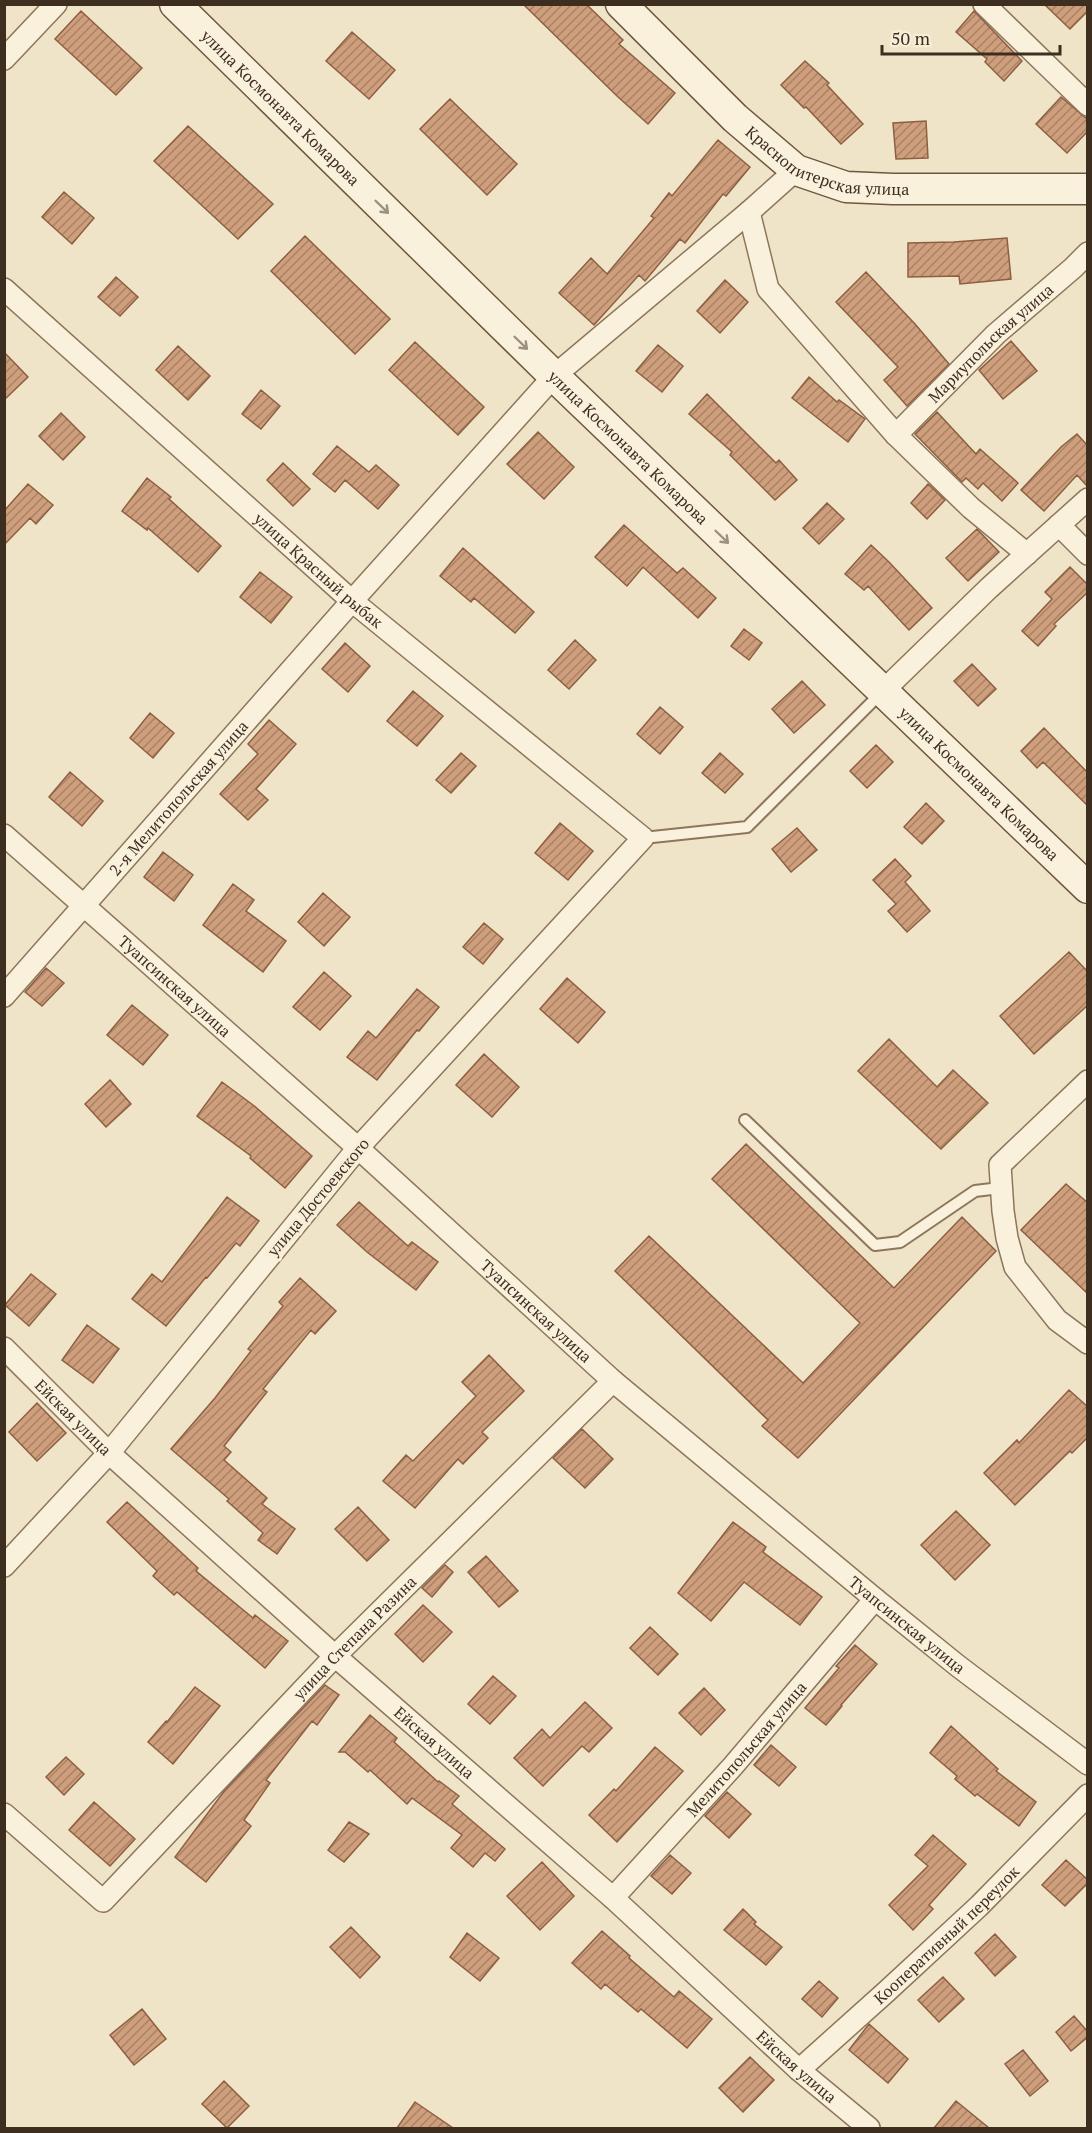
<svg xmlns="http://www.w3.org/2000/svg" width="1092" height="2133" viewBox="0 0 1092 2133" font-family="'PT Serif',serif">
  <defs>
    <pattern id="building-hatch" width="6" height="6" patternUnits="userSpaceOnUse" patternTransform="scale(1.5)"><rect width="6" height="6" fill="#cf9f7d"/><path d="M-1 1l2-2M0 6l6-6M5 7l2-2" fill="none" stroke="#a98266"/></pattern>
  </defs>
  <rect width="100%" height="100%" fill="#f0e4c8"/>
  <!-- building -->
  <path fill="url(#building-hatch)" stroke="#8d5f41" stroke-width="1.5" d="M523,4H586L623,40L619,44L675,93L648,124L617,96Z
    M1044,4H1088V11L1070,29Z
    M81,11L142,68L116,95L55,39Z
    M974,11L1022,61L1004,81L985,62L987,59L956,32Z
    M352,32L395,70L369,99L326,61Z
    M805,61L829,83L827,85L863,124L841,144L806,107L804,108L781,85Z
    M1061,97L1088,120V131L1067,153L1036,124Z
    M450,99L517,164L487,195L420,129Z
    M926,121L928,158L896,159L893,123Z
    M188,126L273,204L238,239L154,161Z
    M718,140L750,167L726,196L723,194L685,243L680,239L645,281L639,275L594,325L559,293L591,258L607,274L654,218L651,216L669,193L672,196Z
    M64,192L94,218L72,244L42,217Z
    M305,236L390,319L355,354L271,271Z
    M1007,238L1011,279L960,284L959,276L908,277V243L954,242Z
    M866,272L915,324L949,364L907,406L884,380L898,367L836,302Z
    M116,277L138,297L120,316L98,297Z
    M725,280L748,302L720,333L697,311Z
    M1011,341L1037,371L1003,399L979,370Z
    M415,342L484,407L458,435L389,370Z
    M658,345L683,366L662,392L636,371Z
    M178,346L210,376L188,400L156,370Z
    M4,352L28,377L4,400Z
    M809,377L837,402L839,400L865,419L848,442L792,398Z
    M261,390L280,406L261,429L242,414Z
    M707,394L776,463L779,460L797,480L775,500L730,455L732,452L689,414Z
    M937,412L976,454L980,449L1018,483L1002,501L983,483L978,489L966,478L962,482L915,434Z
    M61,413L85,437L63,460L39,436Z
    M538,432L574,467L544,499L507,464Z
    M1077,434L1088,446V487L1077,475L1044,511L1021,490L1061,447Z
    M337,446L369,472L376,465L399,485L378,509L345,480L335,492L313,474Z
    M283,463L310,489L293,506L267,480Z
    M147,478L171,497L169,499L221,546L198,572L148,528L147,530L122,511Z
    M28,484L53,505L36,524L30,518L4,545V511Z
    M928,484L945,500L927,519L911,503Z
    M827,503L844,519L819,544L803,528Z
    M624,525L677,573L683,568L716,598L698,618L643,567L627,586L595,557Z
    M977,529L999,552L968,581L946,558Z
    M871,545L889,562L932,608L909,630L868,586L864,590L845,574Z
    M463,548L534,612L515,633L474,598L471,602L440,576Z
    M1070,567L1088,585V592L1054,624L1056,626L1038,646L1022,631L1052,599L1045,592Z
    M260,572L292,597L271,623L240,597Z
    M744,629L762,643L749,660L731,646Z
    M575,640L596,660L569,689L548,670Z
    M345,643L370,666L348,692L322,669Z
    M972,664L996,689L978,706L954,681Z
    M802,681L825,705L794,733L772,709Z
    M413,691L443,716L417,746L387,721Z
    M660,707L683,727L660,754L637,734Z
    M150,713L174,733L153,758L130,738Z
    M269,720L296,744L256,789L268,800L248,820L220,794L258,754L248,744Z
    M1044,728L1088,773V806L1043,762L1037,768L1021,751Z
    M876,745L893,762L867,788L850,771Z
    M461,753L476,766L451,793L436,780Z
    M720,753L743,774L725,793L702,773Z
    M70,772L103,801L82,826L49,797Z
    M926,803L944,821L922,844L904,827Z
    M560,823L593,851L568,880L535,853Z
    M797,828L817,850L791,872L772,849Z
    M163,852L193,875L174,901L144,877Z
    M895,859L911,876L905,882L930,911L907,932L888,911L896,904L873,880Z
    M233,884L254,900L246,911L286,941L263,972L203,925Z
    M323,893L350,917L324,946L298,922Z
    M484,923L503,939L483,964L463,947Z
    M1069,952L1088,972V1005L1034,1054L1000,1016Z
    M46,968L64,983L42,1006L25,992Z
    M324,972L351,996L320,1030L293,1007Z
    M567,978L605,1012L578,1043L540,1009Z
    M417,989L439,1007L419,1031L417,1030L377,1080L347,1057L368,1031L376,1038Z
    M132,1005L168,1035L143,1065L107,1035Z
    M889,1039L937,1087L953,1070L988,1103L941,1149L858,1071Z
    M484,1054L519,1087L492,1117L456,1085Z
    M110,1080L131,1104L106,1127L85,1104Z
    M222,1082L253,1105L312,1156L285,1188L250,1158L251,1156L197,1116Z
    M746,1144L894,1288L962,1217L996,1251L798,1458L762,1426L768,1420L615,1271L649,1236L803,1383L860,1323L712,1179Z
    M1066,1184L1088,1203V1294L1021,1230Z
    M227,1197L259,1221L240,1246L236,1243L207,1278L206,1277L166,1326L132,1299L152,1274L162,1282Z
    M359,1202L408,1246L412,1242L438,1262L416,1290L367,1252L337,1225Z
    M31,1274L56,1294L29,1326L5,1305Z
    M300,1278L336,1311L315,1334L311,1330L263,1389L267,1392L224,1446L231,1452L224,1460L267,1498L262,1504L295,1529L277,1554L258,1540L263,1533L227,1501L229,1499L171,1449L215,1398L251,1351L248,1349L283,1306L279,1302Z
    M87,1325L119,1349L93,1383L62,1360Z
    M489,1355L524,1391L482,1432L488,1438L463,1464L458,1459L415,1508L383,1481L406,1455L413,1461L476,1396L462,1382Z
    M1069,1390L1088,1407V1437L1072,1453L1070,1451L1015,1505L984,1473L1017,1440L1019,1443Z
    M37,1403L66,1433L37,1461L9,1432Z
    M582,1429L613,1459L585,1488L553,1458Z
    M127,1502L198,1568L196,1571L253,1618L255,1615L288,1641L265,1668L177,1592L174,1595L153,1576L157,1571L107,1522Z
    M358,1507L389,1540L367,1561L335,1529Z
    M956,1511L990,1545L955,1580L921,1545Z
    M733,1522L766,1547L763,1552L822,1597L800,1625L744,1582L711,1621L678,1593Z
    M486,1556L518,1591L499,1607L468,1572Z
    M445,1565L453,1572L432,1597L422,1588Z
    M423,1605L452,1632L423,1662L395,1634Z
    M650,1627L678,1654L658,1675L630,1648Z
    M855,1645L877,1664L841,1705L842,1706L826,1725L805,1708L839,1668L836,1666Z
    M493,1676L516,1696L490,1724L468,1704Z
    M325,1685L339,1695L317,1725L312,1721L266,1780L270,1783L244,1820L251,1826L206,1882L175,1857L225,1790Z
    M195,1687L220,1706L173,1764L148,1742L166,1721L167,1722Z
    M704,1688L725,1710L701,1735L679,1713Z
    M585,1702L612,1728L589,1752L582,1746L543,1786L514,1758L542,1729L550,1738Z
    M370,1715L397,1738L394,1742L438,1782L439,1781L459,1796L452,1804L505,1849L495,1861L485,1853L473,1867L451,1848L462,1835L412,1798L407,1804L370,1770L368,1772L345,1752H339Z
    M951,1726L998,1769L996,1771L1036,1802L1019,1826L977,1794L975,1796L955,1779L957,1776L930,1753Z
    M771,1745L796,1767L779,1786L754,1765Z
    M655,1747L683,1771L617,1842L589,1815L614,1789L616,1791Z
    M66,1757L84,1774L64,1795L46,1777Z
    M727,1792L751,1814L729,1838L705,1816Z
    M94,1802L135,1839L110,1866L69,1830Z
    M349,1822L369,1834L344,1862L328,1850Z
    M933,1835L966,1864L929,1905L933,1909L913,1930L889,1905L928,1866L915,1855Z
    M670,1855L691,1873L672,1894L651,1876Z
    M1066,1860L1088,1880V1883L1065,1906L1042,1885Z
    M542,1862L574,1896L540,1930L507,1896Z
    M743,1909L756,1922L754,1924L782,1947L766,1965L724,1930Z
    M351,1927L380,1957L360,1978L330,1947Z
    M602,1931L630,1956L629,1958L674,1997L679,1991L712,2019L687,2048L641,2009L638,2012L605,1984L601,1989L572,1963Z
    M467,1933L499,1958L480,1981L450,1957Z
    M995,1934L1016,1957L995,1976L975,1953Z
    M943,1977L964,1999L939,2022L918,2000Z
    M819,1981L838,1998L822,2017L802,1999Z
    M142,2009L166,2039L134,2065L110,2035Z
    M1074,2016L1088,2032V2037L1071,2051L1056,2032Z
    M869,2024L908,2059L888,2083L849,2050Z
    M1023,2050L1048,2081L1030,2096L1005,2064Z
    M750,2057L774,2080L743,2112L719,2088Z
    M224,2081L249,2106L227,2128L202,2104Z
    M956,2101L989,2128H934Z
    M415,2102L453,2128H397Z"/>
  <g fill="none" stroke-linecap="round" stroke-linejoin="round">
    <!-- service casing -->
    <g stroke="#8d765c" stroke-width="14">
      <path id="service" d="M643,838L747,827L882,692
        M745,1120L875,1245L900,1242L975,1191L1000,1188"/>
    </g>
    <!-- minor casing -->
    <g stroke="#8d765c" stroke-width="24">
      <g id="minor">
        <path d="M984,4L1088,105"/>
        <path d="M4,59L56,4"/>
        <path d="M749,212L768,289L896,435L971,508L1027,554"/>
        <path id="s1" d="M4,289L352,601L643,838L358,1148L109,1453L4,1566"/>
        <path id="s2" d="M896,435L996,334L1073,268L1088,253"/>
        <path d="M1059,525L1088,554"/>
        <path d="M882,692L989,588L1088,499"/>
        <path id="s3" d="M4,835L358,1148L613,1381L875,1599L958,1666L1088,1764"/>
        <path id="s4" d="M4,996L352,601L554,376L749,212L796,170"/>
        <path d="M1088,1081L1000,1165L1003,1211L1007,1238L1015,1267L1057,1320L1088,1343"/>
        <path id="s5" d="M4,1348L109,1453L335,1656L613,1898L799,2070L869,2128"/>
        <path id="s6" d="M4,1814L103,1901L335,1656L613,1381"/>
        <path id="s7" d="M613,1898L733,1766L875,1599"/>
        <path id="s8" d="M799,2070L886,1992L979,1906L1088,1795"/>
      </g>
    </g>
    <!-- secondary casing -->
    <g stroke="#6f573f" stroke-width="33">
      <g id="secondary">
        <path id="s9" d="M175,4L554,376L1088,888"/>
        <path id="s10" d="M621,4L735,118L796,170L846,187L893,189H1088"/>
      </g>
    </g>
    <!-- service -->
    <use href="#service" stroke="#faf1dc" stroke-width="10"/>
    <!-- minor -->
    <use href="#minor" stroke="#faf1dc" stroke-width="21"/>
    <!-- secondary -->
    <use href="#secondary" stroke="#faf1dc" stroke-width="30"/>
  </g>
  <!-- one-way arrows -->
  <defs><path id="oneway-shaft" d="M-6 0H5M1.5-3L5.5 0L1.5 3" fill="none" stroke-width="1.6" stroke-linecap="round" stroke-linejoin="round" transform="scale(1.5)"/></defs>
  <g stroke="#9c907e">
    <use href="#oneway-shaft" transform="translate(382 207) rotate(44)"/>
    <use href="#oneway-shaft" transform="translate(521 343) rotate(44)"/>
    <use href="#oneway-shaft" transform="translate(722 537) rotate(44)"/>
  </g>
  <g text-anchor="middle" stroke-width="6" stroke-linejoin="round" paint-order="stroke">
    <!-- street labels -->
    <g font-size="16" fill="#3d2e20" stroke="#f7eed8">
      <text dy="6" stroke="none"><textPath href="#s9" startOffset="148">улица Космонавта Комарова</textPath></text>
      <text dy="6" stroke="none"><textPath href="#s10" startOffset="268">Краснопитерская улица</textPath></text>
      <text dy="6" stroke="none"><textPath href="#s2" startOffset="132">Мариупольская улица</textPath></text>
      <text dy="6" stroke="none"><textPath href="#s9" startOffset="634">улица Космонавта Комарова</textPath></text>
      <text dy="6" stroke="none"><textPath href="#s1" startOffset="422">улица Красный рыбак</textPath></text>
      <text dy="6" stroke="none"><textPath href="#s9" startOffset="1120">улица Космонавта Комарова</textPath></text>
      <text dy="6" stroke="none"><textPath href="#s4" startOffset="264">2-я Мелитопольская улица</textPath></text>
      <text dy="6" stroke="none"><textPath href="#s3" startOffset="228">Туапсинская улица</textPath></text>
      <text transform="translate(318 1197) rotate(-50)" y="6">улица Достоевского</text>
      <text dy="6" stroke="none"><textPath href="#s3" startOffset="714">Туапсинская улица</textPath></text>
      <text dy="6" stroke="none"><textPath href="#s5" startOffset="98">Ейская улица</textPath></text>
      <text dy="6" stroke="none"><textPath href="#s3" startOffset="1200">Туапсинская улица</textPath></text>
      <text dy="6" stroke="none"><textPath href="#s6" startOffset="496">улица Степана Разина</textPath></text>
      <text dy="6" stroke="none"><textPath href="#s5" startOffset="584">Ейская улица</textPath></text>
      <text dy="6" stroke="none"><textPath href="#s7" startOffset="200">Мелитопольская улица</textPath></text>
      <text dy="6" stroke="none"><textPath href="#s8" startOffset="200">Кооперативный переулок</textPath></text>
      <text dy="6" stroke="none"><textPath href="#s5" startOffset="1070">Ейская улица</textPath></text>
    </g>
  </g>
  <!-- border -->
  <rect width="1092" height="2133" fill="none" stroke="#3d2e20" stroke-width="12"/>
  <!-- scale -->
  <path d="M882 45v9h178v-9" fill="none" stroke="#3d2e20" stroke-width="3"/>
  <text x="891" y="45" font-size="18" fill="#3d2e20" stroke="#f7eed8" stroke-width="4.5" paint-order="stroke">50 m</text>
</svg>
